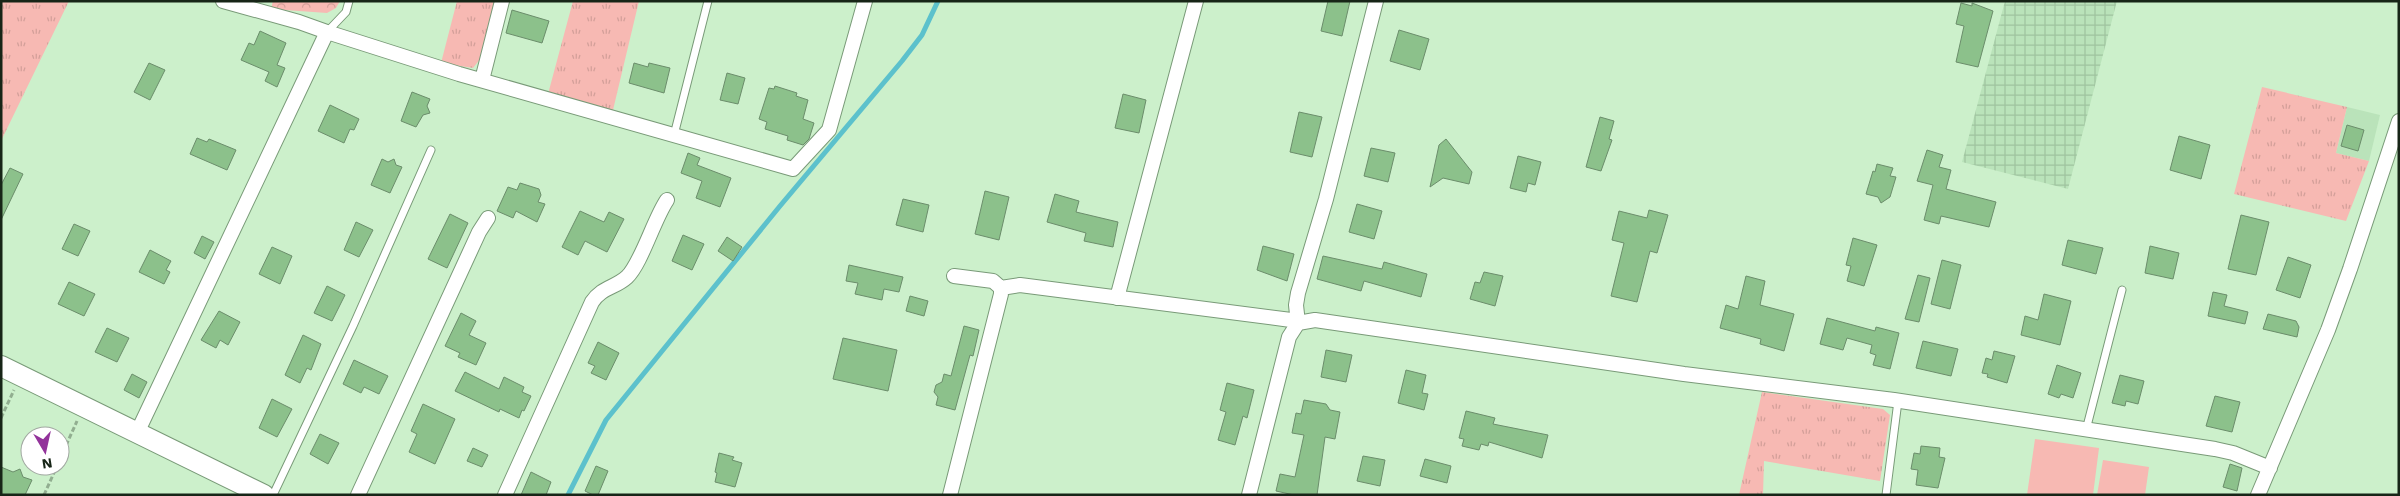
<svg xmlns="http://www.w3.org/2000/svg" width="2400" height="496" viewBox="0 0 2400 496" font-family="'Work Sans',sans-serif">
  <defs>
    <pattern id="industrial-grid" width="8" height="8" patternUnits="userSpaceOnUse" patternTransform="scale(1.25)"><rect width="8" height="8" fill="#bae3ba"/><path d="M0 4h8M4 0v8" fill="none" stroke="#9fc39f"/></pattern>
    <pattern id="grass-tufts" width="24" height="20" patternUnits="userSpaceOnUse" patternTransform="scale(1.25)"><rect width="24" height="20" fill="#f7b9b3"/><path d="M3 7l-1-3M5 7V3M7 7l1-3M15 17l-1-3M17 17v-4M19 17l1-3" fill="none" stroke="#d39f99"/></pattern>
    <pattern id="forest-crowns" width="20" height="18" patternUnits="userSpaceOnUse" patternTransform="scale(1.25)"><rect width="20" height="18" fill="#f7b9b3"/><path d="M2 6a3 3 0 1 1 6 0M12 15a3 3 0 1 1 6 0" fill="none" stroke="#d39f99"/></pattern>
  </defs>
  <rect width="100%" height="100%" fill="#ccf0cb"/>
  <!-- built -->
  <path fill="#bae3ba" d="M2347,107L2380,115L2369,161L2336,153Z"/>
  <!-- industrial -->
  <path fill="url(#industrial-grid)" d="M2005,1H2117L2068,189L1962,162Z"/>
  <!-- grass -->
  <path fill="url(#grass-tufts)" d="M1,1H69L1,141Z
    M457,1H495L481,58L473,68L441,63Z
    M573,1H639L613,110L548,94Z
    M2262,87L2347,107L2336,153L2369,161L2346,221L2234,194Z
    M1762,392L1883,409L1890,415L1880,481L1764,461L1763,495H1739Z"/>
  <!-- forest -->
  <path fill="url(#forest-crowns)" d="M273,1H340L336,8L327,13L271,9Z"/>
  <!-- pitch -->
  <path fill="#f7b9b3" d="M2035,439L2099,448L2093,495H2027Z
    M2103,460L2149,467L2145,495H2097Z"/>
  <g fill="none" stroke-linecap="round" stroke-linejoin="round">
    <!-- stream -->
    <path stroke="#5cc1cc" stroke-width="5" d="M568,495L606,420L780,206L902,61L922,35L938,1"/>
  </g>
  <!-- building -->
  <path fill="#8cc18b" stroke="#6b8d6b" d="M1328,1H1350L1342,36L1321,31Z
    M1961,3L1972,6V3L1993,11L1978,67L1956,62L1964,26L1956,24Z
    M512,10L549,21L542,43L506,33Z
    M1399,30L1429,39L1420,70L1390,61Z
    M260,31L286,43L277,65L285,68L277,87L265,81L269,72L241,60L249,43L254,45Z
    M149,63L165,70L150,100L134,92Z
    M634,63L648,67L649,63L670,68L664,93L629,83Z
    M727,73L745,78L738,104L720,100Z
    M775,86L797,93L796,96L808,100L803,119L814,123L809,139L803,145L787,140L788,136L765,129L767,122L759,119L769,88L774,89Z
    M412,92L430,99L427,106L430,113L423,115L416,127L401,121Z
    M1123,94L1146,100L1139,133L1115,128Z
    M330,105L359,119L354,130L350,129L344,143L318,131Z
    M1299,112L1322,117L1312,157L1290,152Z
    M1600,117L1614,121L1609,139L1612,140L1601,171L1586,167Z
    M2347,125L2364,130L2358,151L2341,146Z
    M2179,136L2210,145L2201,179L2170,170Z
    M197,138L207,142L209,139L236,150L227,170L190,154Z
    M1446,139L1472,172L1469,184L1443,178L1430,187L1439,145Z
    M1371,148L1395,153L1388,182L1364,176Z
    M1927,150L1943,155L1939,167L1951,170L1946,189L1996,202L1989,227L1941,216L1939,224L1924,220L1933,185L1917,181Z
    M688,153L700,158L697,165L731,178L720,207L696,198L702,181L681,173Z
    M1518,156L1541,162L1535,185L1528,183L1526,192L1510,188Z
    M382,159L388,162L394,159L396,165L402,167L390,193L371,185Z
    M1877,164L1893,168L1890,176L1896,177L1890,197L1881,203L1878,197L1866,194L1873,171L1875,172Z
    M10,168L23,174L1,220V185Z
    M520,183L539,189L541,195L538,202L545,204L537,222L516,211L513,218L497,211L508,187L517,190Z
    M985,191L1009,197L999,240L975,234Z
    M1055,194L1079,201L1076,212L1118,222L1113,247L1084,241L1086,233L1047,222Z
    M903,199L929,205L923,232L896,225Z
    M1357,204L1382,211L1374,239L1349,232Z
    M1649,210L1668,215L1657,253L1650,251L1637,302L1611,296L1624,243L1612,240L1619,211L1647,218Z
    M580,211L604,222L609,212L624,219L607,252L585,241L578,255L562,247Z
    M450,214L468,223L447,268L428,259Z
    M2241,215L2269,222L2256,275L2228,269Z
    M356,222L373,230L359,257L344,250Z
    M74,224L90,231L78,256L62,249Z
    M683,235L704,244L692,270L672,261Z
    M202,236L214,242L205,259L194,253Z
    M727,237L742,247L733,261L718,251Z
    M1853,238L1877,245L1864,286L1847,281L1851,266L1846,265Z
    M2068,240L2103,248L2096,274L2062,265Z
    M1263,246L1294,254L1287,281L1257,270Z
    M2150,246L2179,253L2173,279L2145,273Z
    M272,247L292,256L280,284L259,274Z
    M150,250L171,261L166,270L170,272L164,284L139,272Z
    M1323,256L1382,269L1384,262L1427,274L1421,297L1364,281L1361,291L1317,279Z
    M2288,257L2311,265L2300,298L2276,290Z
    M1942,260L1961,265L1950,309L1931,304Z
    M849,265L903,277L899,292L884,289L882,300L855,294L858,283L846,281Z
    M1484,272L1503,276L1495,306L1470,299L1475,282L1480,283Z
    M1918,275L1930,278L1919,322L1905,319Z
    M1746,276L1765,281L1760,305L1794,314L1784,351L1760,344L1761,339L1720,328L1726,305L1738,309Z
    M69,282L95,294L84,316L58,304Z
    M327,286L345,295L332,321L314,313Z
    M2213,292L2227,295L2224,306L2248,312L2245,324L2208,316Z
    M2044,294L2071,301L2060,345L2021,335L2025,316L2038,320Z
    M910,296L928,301L924,316L906,311Z
    M219,311L240,322L228,345L220,340L216,348L201,340Z
    M461,313L476,321L469,335L486,343L476,365L458,357L460,353L445,346Z
    M2268,314L2296,321L2299,327L2297,337L2263,329Z
    M1827,318L1875,331L1876,327L1899,333L1890,369L1873,365L1876,355L1870,353L1872,345L1847,338L1843,350L1820,344Z
    M964,326L979,330L973,356L970,355L955,410L936,405L938,397L934,392L936,385L942,382L944,374L951,376Z
    M107,328L129,338L117,362L95,352Z
    M303,335L321,344L311,370L307,368L300,383L285,375Z
    M843,338L897,350L888,391L833,379Z
    M1923,341L1958,349L1951,376L1916,368Z
    M598,342L619,353L606,380L591,373L595,366L588,363Z
    M1326,350L1352,355L1346,382L1321,377Z
    M1994,351L2015,356L2007,383L1987,377L1988,374L1982,373L1986,358L1992,360Z
    M354,360L388,376L379,394L364,387L361,393L343,384Z
    M2057,365L2081,373L2073,398L2061,394L2059,398L2048,394Z
    M1406,370L1426,375L1422,393L1428,394L1424,410L1398,403Z
    M465,372L499,389L504,377L524,387L522,392L531,396L524,411L522,410L519,418L500,409L499,412L455,391Z
    M132,374L147,382L139,398L124,390Z
    M2120,375L2144,381L2138,404L2126,401L2125,406L2112,403Z
    M1227,383L1254,390L1247,418L1243,416L1235,445L1218,440L1226,412L1220,410Z
    M2215,396L2240,402L2232,432L2206,426Z
    M272,399L292,409L277,437L259,428Z
    M1304,400L1326,404L1330,410L1340,412L1335,439L1325,437L1317,495H1294L1276,491L1280,474L1295,477L1304,435L1292,433L1296,413L1301,414Z
    M423,404L455,419L435,464L409,452L417,434L411,431Z
    M1466,411L1495,418L1493,424L1548,435L1542,458L1489,442L1488,446L1481,444L1479,450L1462,446L1464,439L1459,438Z
    M320,434L339,443L328,464L310,454Z
    M1921,446L1940,448L1939,457L1945,458L1938,488L1916,485L1918,470L1911,469L1914,453L1920,454Z
    M473,448L488,455L482,467L467,461Z
    M719,453L734,457L732,460L742,463L735,487L715,482L717,473L715,472Z
    M1363,456L1385,460L1380,486L1357,481Z
    M1425,459L1451,466L1447,483L1420,476Z
    M2230,464L2242,468L2237,491L2223,487Z
    M596,466L608,471L598,495H593L585,491Z
    M1,467L13,472L20,469L23,477L32,480L25,495H1Z
    M531,472L551,482L546,495H521Z"/>
  <g fill="none" stroke-linecap="round" stroke-linejoin="round">
    <!-- lane casing -->
    <g stroke="#799a78" stroke-width="9">
      <path id="lane" d="M327,32L346,12L349,1
        M674,135L708,1
        M2086,430L2122,290
        M273,495L353,326L431,150
        M1886,495L1898,401"/>
    </g>
    <!-- street casing -->
    <g stroke="#799a78" stroke-width="16">
      <path id="street" d="M327,32L459,74L793,169L829,130L865,1
        M482,80L502,1
        M1001,288L1020,285L1291,320L1298,323
        M1117,298L1196,1
        M1298,323L1296,305L1298,293L1326,199L1376,1
        M137,433L327,32L299,22L223,1
        M358,495L479,232L488,218
        M505,495L592,302C602,287 615,288 627,277C641,264 654,219 667,200
        M950,495L1001,294V288L993,281L954,276
        M1249,495L1289,337L1298,323L1315,320L1684,374L1894,400L2215,449L2233,453L2270,468
        M2258,495L2328,330L2350,269L2399,121"/>
    </g>
    <!-- secondary casing -->
    <g stroke="#799a78" stroke-width="22">
      <path id="secondary" d="M1,366L264,495"/>
    </g>
    <!-- path -->
    <path stroke="#91ae90" stroke-width="3" stroke-dasharray="5 2.5" stroke-linecap="butt" d="M1,418L14,390
      M60,459L77,421
      M44,495L57,466"/>
    <!-- lane -->
    <use href="#lane" stroke="#fff" stroke-width="7"/>
    <!-- street -->
    <use href="#street" stroke="#fff" stroke-width="14"/>
    <!-- secondary -->
    <use href="#secondary" stroke="#fff" stroke-width="20"/>
  </g>
  <!-- border -->
  <rect width="2400" height="496" fill="none" stroke="#172517" stroke-width="5"/>
  <!-- north arrow -->
  <g transform="translate(45 451) rotate(171)"><circle r="24" fill="#ffffff" stroke="#a2a8a2"/>
  <path d="M0-4L9 19L0 12L-9 19Z" fill="#93339b"/>
  <text y="-8" font-size="14" font-weight="bold" text-anchor="middle" fill="#172517">N</text>
  </g>
</svg>
